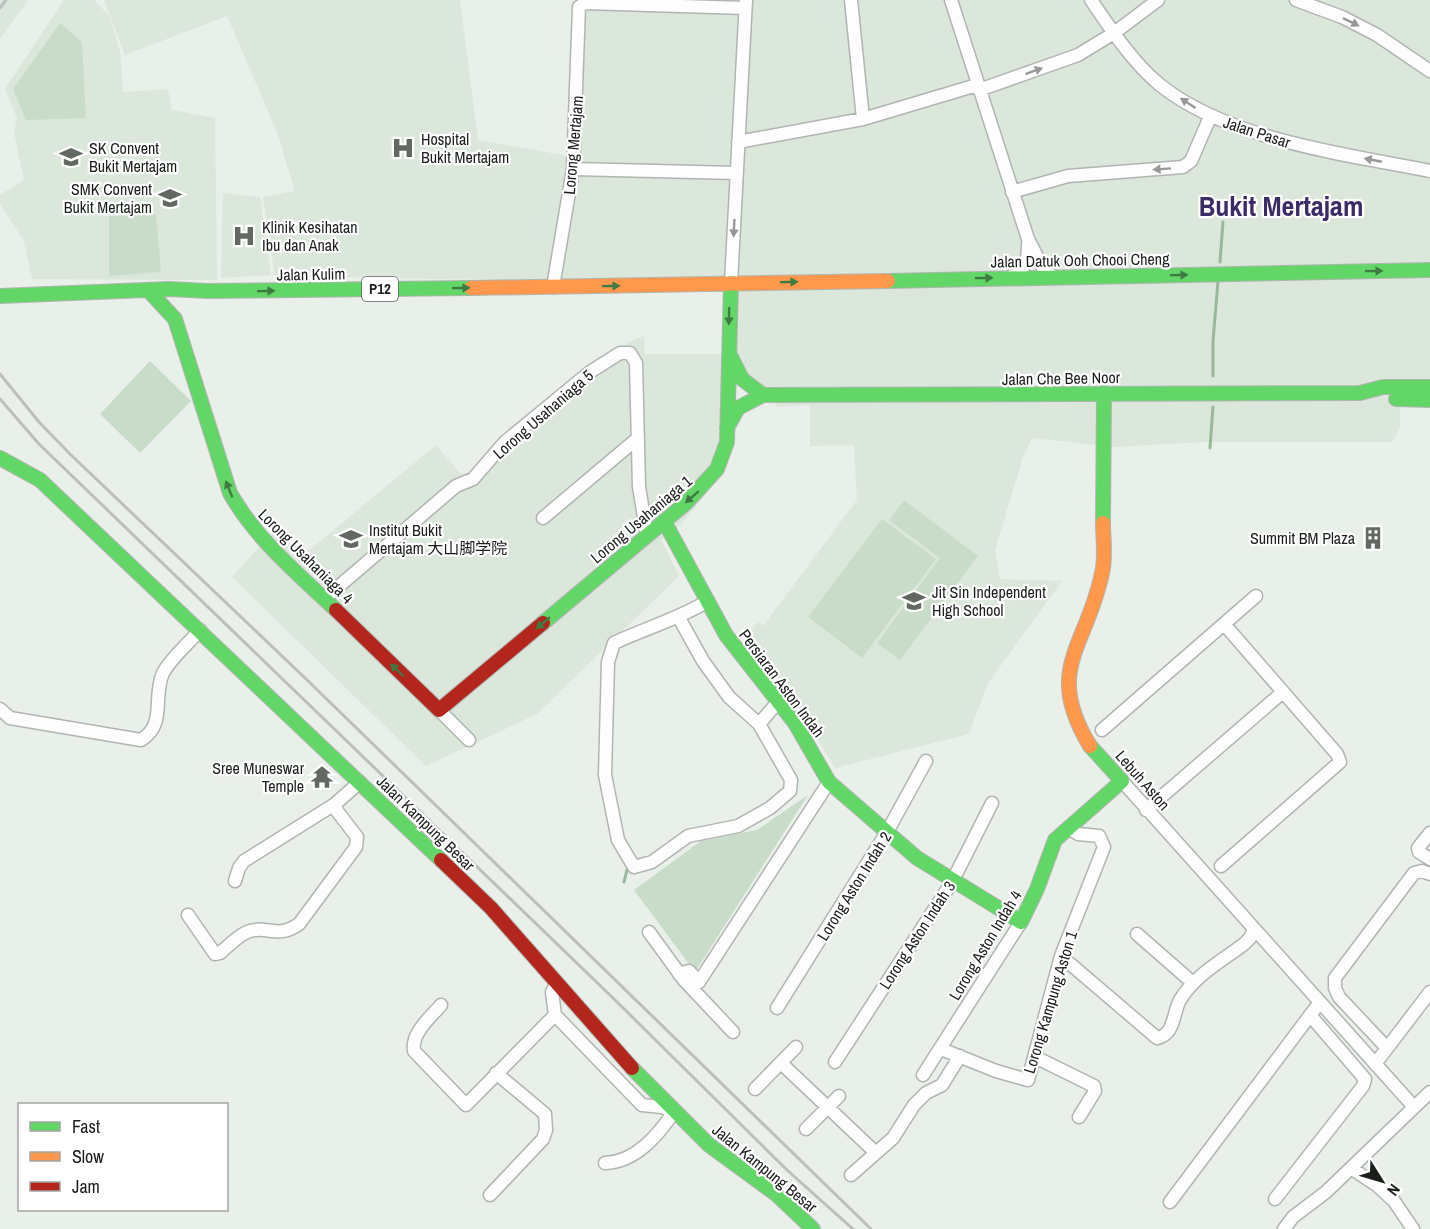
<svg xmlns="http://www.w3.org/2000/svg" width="1430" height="1229" viewBox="0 0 1430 1229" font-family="'Archivo Narrow','Noto Sans SC',sans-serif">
  <rect width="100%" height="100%" fill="#e9efe9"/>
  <!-- built -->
  <path fill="#dbe7db" d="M0,0H28L0,39Z
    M64,0H94L110,17L120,52L123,92L168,89L172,110L215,118L217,280L32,279L24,241L0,204V195L24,180L14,133L17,118L5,89Z
    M104,0H460L478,140L568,156L575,0H1430V403H1400V428L1392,442H1204L1115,447L1032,438L1023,457L995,550L1000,579L1062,581L988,683L969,734L835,768L804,715L744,640L758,622L763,626L857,500L854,445L810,446V405L778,407L766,392L736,367L724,279L549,281L275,276L263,197L295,191L277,132L227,16L125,55Z
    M223,193L260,197L271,275L221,278Z
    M644,336L645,354H722L721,476L681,524L661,540L679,576L537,714L426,766L232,577L276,528L301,557L436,445L460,473L469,476L556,390L631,341Z"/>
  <!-- green -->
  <path fill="#c8dcc9" d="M60,23L82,42L86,118L26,120L13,89Z
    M156,214L161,272L109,276V216Z
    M150,361L191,401L140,453L100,414Z
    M904,500L978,556L900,660L877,643L940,558L889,520Z
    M882,519L936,559L862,658L808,617Z
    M808,795L695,972L634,890L701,841L757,830Z"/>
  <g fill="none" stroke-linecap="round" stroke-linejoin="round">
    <!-- stream -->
    <path stroke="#96b999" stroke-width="3" d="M1220,262L1223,222
      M1213,376V341L1218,281
      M1210,448L1213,407
      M624,882L628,866"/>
    <!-- street casing -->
    <g stroke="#b1b5b1" stroke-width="15">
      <path id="street" d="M851,0L863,119
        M951,0L1028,239L1044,270L1054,277
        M1091,0C1111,29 1132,62 1160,85C1229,140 1344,154 1430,171
        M1296,0L1342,17L1377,35L1430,71
        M979,90L1078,55L1114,33L1158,0
        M738,142L863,119L977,85
        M573,169L736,173
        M1012,192L1068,176L1183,167L1191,161L1210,117
        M1010,277C1026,270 1028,261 1028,244
        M731,283L746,0
        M553,287L573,169L579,7L585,3L745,8
        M543,518L638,438
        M324,599L456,486L473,479L505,442L590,372L620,353H630L636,363L639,487L647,535
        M679,618L703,661L729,697L759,724L791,780L790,791L770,808L738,826L688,836L652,862L634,867L618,840L605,775L608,662L614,643C646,628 678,619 708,601
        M0,709L10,718L141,740C167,724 152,697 163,673C171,658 189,643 200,630
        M439,710L469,740
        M759,724L777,703
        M1102,730L1256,596
        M1122,781L1414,1107
        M1146,810L1283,692
        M1430,833L1418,848L1419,852L1430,859
        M1221,866L1340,762L1337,754L1224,624
        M235,881L239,868L244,861L335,804
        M188,915L215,954L220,953C228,946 238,936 247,932C266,924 276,940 299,924L356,847L357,837L337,811L335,804L360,782
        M649,932L684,980L733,1032
        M1137,934L1193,983
        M1061,956L1157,1038C1175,1035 1173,1012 1180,1000C1195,975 1222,961 1244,944L1250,938L1254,929
        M679,974L689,971L699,982L829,782
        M441,1005C430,1018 411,1033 414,1051L466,1105L555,1015L552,992L557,983
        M777,1008L887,832L926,761
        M555,1015L642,1105L662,1107L674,1112C658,1135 636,1162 605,1163
        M1387,1048L1339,997L1335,988V978L1414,873L1422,871L1430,874
        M941,1049L996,1071L1028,1080L1061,956L1104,847L1099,836L1078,834L1069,828
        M1035,1057L1094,1086L1095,1091L1079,1117
        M835,1062L952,882L992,803
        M781,1063L876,1153
        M1375,1064L1430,992
        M923,1075L1021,922
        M755,1089L796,1047
        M806,1129L839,1096
        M1351,1168L1378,1186L1394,1201L1413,1229
        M851,1175L893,1138L914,1105L926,1093L942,1085L960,1056
        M490,1195L543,1139L546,1130L545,1114L496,1073
        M1275,1199L1363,1086L1365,1079L1310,1015
        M1170,1202L1320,1002
        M1284,1229L1293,1217L1326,1192L1430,1092"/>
    </g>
    <!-- fast casing -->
    <g stroke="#b1b5b1" stroke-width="16">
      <path id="fast" d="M888,281L1430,270
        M149,291L175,319L230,493C256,539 297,573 336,610
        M0,296L169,289L208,291L471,288
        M731,357L742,379L763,395
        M1396,399L1430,400
        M727,428L738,408L763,395L1360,393L1383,387H1430
        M0,458L40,480L441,860
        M664,521L726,635L795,723L829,782L917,858L1021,922L1037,889L1055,840L1122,781L1090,746
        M1103,523L1104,393
        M543,623L686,503L717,469L727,442L731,283
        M632,1068L709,1145L776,1194L813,1229"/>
    </g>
    <!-- slow casing -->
    <g stroke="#b1b5b1" stroke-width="16">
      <path id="slow" d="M471,288L888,281
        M1090,746C1043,669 1087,647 1102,573C1106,557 1103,539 1103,523"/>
    </g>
    <!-- jam casing -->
    <g stroke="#b1b5b1" stroke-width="16">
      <path id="jam" d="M336,610L439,710L543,623
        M441,860L491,908L632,1068"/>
    </g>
    <!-- street -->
    <use href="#street" stroke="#fcfdfc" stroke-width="12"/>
    <!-- fast -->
    <use href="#fast" stroke="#63d668" stroke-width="14"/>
    <!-- slow -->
    <use href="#slow" stroke="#ff974d" stroke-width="14"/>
    <!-- jam -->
    <use href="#jam" stroke="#b3261e" stroke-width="14"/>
    <!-- rail -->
    <path stroke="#bdbfbd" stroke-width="3" d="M0,8L6,0
      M0,374L39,422L71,455L304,677L871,1229
      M0,399L39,444L613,998L787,1170L853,1229"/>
  </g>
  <!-- one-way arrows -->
  <defs><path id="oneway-solid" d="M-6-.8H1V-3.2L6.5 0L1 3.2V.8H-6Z" transform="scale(1.5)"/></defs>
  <g fill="#969996">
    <use href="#oneway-solid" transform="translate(1351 22) rotate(26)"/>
    <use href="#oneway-solid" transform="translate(1034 71) rotate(-20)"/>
    <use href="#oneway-solid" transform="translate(1188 103) rotate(-147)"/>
    <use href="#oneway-solid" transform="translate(1373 160) rotate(-169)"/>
    <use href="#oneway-solid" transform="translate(1162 169) rotate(176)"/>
    <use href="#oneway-solid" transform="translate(734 228) rotate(93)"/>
  </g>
  <g fill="#3e7a41">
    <use href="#oneway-solid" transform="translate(1374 271) rotate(-1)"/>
    <use href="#oneway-solid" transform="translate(1179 275) rotate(-1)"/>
    <use href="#oneway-solid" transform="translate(984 278) rotate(-1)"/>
    <use href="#oneway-solid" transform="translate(789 282) rotate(-1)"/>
    <use href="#oneway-solid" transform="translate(611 286) rotate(-1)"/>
    <use href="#oneway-solid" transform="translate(461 288) rotate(-1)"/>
    <use href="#oneway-solid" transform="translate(266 291) rotate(-1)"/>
    <use href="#oneway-solid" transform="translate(729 316) rotate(91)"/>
    <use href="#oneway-solid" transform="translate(229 489) rotate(-112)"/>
    <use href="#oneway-solid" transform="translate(692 497) rotate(139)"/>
    <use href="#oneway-solid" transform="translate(543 623) rotate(140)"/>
    <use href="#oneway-solid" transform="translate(397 670) rotate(-136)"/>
  </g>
  <!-- icons -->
  <defs>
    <g id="hospital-bare" transform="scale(1.8)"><path d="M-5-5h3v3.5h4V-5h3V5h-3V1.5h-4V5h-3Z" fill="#626862" stroke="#fff" stroke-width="2.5" paint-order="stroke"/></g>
    <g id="school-bare" transform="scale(1.8)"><path d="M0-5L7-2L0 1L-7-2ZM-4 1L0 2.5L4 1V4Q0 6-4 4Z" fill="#626862" stroke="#fff" stroke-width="2.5" paint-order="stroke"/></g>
    <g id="building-bare" transform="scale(1.8)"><path d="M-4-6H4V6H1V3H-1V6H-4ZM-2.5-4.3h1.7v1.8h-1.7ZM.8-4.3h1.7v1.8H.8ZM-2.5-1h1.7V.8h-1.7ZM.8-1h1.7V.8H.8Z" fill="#626862" stroke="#fff" stroke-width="2.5" paint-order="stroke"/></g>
    <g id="university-bare" transform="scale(1.8)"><path d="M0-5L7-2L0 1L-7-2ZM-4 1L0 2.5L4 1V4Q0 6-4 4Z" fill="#626862" stroke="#fff" stroke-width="2.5" paint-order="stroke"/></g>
    <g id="temple-bare" transform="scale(1.8)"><path d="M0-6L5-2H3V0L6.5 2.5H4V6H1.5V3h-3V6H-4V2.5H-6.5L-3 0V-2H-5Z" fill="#626862" stroke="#fff" stroke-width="2.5" paint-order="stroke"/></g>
  </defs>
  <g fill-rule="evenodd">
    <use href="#hospital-bare" x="403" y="148"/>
    <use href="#school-bare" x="71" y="157"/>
    <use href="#school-bare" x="170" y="198"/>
    <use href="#hospital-bare" x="244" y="236"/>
    <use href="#building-bare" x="1373" y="538"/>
    <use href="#university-bare" x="351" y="539"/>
    <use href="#school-bare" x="914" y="601"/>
    <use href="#temple-bare" x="322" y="777"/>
  </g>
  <g text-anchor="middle" stroke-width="4.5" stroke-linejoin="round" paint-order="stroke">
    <!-- shield labels -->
    <rect fill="#fff" stroke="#5f625f" stroke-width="1.5" x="362" y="277" width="36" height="24" rx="4.5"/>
    <g font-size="15" font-weight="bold" fill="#1a1f1a">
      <text x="380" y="294">P12</text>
    </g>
    <!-- street labels -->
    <g font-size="16" fill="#1a1f1a" stroke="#fff">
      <text transform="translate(1257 132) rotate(18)" y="6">Jalan Pasar</text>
      <text transform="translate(573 145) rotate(-85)" y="6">Lorong Mertajam</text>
      <text transform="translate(1080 260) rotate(-1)" y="6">Jalan Datuk Ooh Chooi Cheng</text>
      <text transform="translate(311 274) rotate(-1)" y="6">Jalan Kulim</text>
      <text transform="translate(1061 378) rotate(-1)" y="6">Jalan Che Bee Noor</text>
      <text transform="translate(543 414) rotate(-41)" y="6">Lorong Usahaniaga 5</text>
      <text transform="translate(641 519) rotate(-40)" y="6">Lorong Usahaniaga 1</text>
      <text transform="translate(306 556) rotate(45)" y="6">Lorong Usahaniaga 4</text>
      <text transform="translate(782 683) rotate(53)" y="6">Persiaran Aston Indah</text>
      <text transform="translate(1143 780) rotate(49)" y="6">Lebuh Aston</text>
      <text transform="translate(426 823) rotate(44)" y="6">Jalan Kampung Besar</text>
      <text transform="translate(854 886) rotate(-58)" y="6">Lorong Aston Indah 2</text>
      <text transform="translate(917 935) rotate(-57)" y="6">Lorong Aston Indah 3</text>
      <text transform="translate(985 945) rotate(-59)" y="6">Lorong Aston Indah 4</text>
      <text transform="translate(1050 1002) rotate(-73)" y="6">Lorong Kampung Aston 1</text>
      <text transform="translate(765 1168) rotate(39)" y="6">Jalan Kampung Besar</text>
    </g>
    <!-- poi labels -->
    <g font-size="16" fill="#1a1f1a" stroke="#fff" text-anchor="start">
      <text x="421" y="145">Hospital<tspan x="421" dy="18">Bukit Mertajam</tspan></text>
      <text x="89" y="154">SK Convent<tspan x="89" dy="18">Bukit Mertajam</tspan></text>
      <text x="152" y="195" text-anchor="end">SMK Convent<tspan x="152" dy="18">Bukit Mertajam</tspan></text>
      <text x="262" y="233">Klinik Kesihatan<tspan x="262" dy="18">Ibu dan Anak</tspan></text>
      <text x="369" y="536">Institut Bukit<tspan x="369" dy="18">Mertajam 大山脚学院</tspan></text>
      <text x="1355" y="544" text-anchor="end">Summit BM Plaza</text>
      <text x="932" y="598">Jit Sin Independent<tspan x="932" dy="18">High School</tspan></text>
      <text x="304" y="774" text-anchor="end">Sree Muneswar<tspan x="304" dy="18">Temple</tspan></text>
    </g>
    <!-- town labels -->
    <g font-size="28" font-weight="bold" fill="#3b2c67" stroke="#fff">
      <text x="1281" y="216">Bukit Mertajam</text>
    </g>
  </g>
  <!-- legend -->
  <rect x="18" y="1103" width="210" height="108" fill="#ffffff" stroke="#a3a5a3" stroke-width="1.5"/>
  <rect x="30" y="1122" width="30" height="9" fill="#63d668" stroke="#a3a5a3" stroke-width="1.5"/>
  <text x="72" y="1133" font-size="18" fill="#1a1f1a">Fast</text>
  <rect x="30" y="1152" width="30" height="9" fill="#ff974d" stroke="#a3a5a3" stroke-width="1.5"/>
  <text x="72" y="1163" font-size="18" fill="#1a1f1a">Slow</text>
  <rect x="30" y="1182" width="30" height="9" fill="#b3261e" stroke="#a3a5a3" stroke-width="1.5"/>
  <text x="72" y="1193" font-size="18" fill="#1a1f1a">Jam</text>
  <!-- north arrow -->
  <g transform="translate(1382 1181) rotate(127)" stroke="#ffffff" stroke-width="4.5" paint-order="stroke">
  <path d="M0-4.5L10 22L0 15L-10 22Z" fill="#1a1f1a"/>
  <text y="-9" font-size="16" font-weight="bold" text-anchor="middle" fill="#1a1f1a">N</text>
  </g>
</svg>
